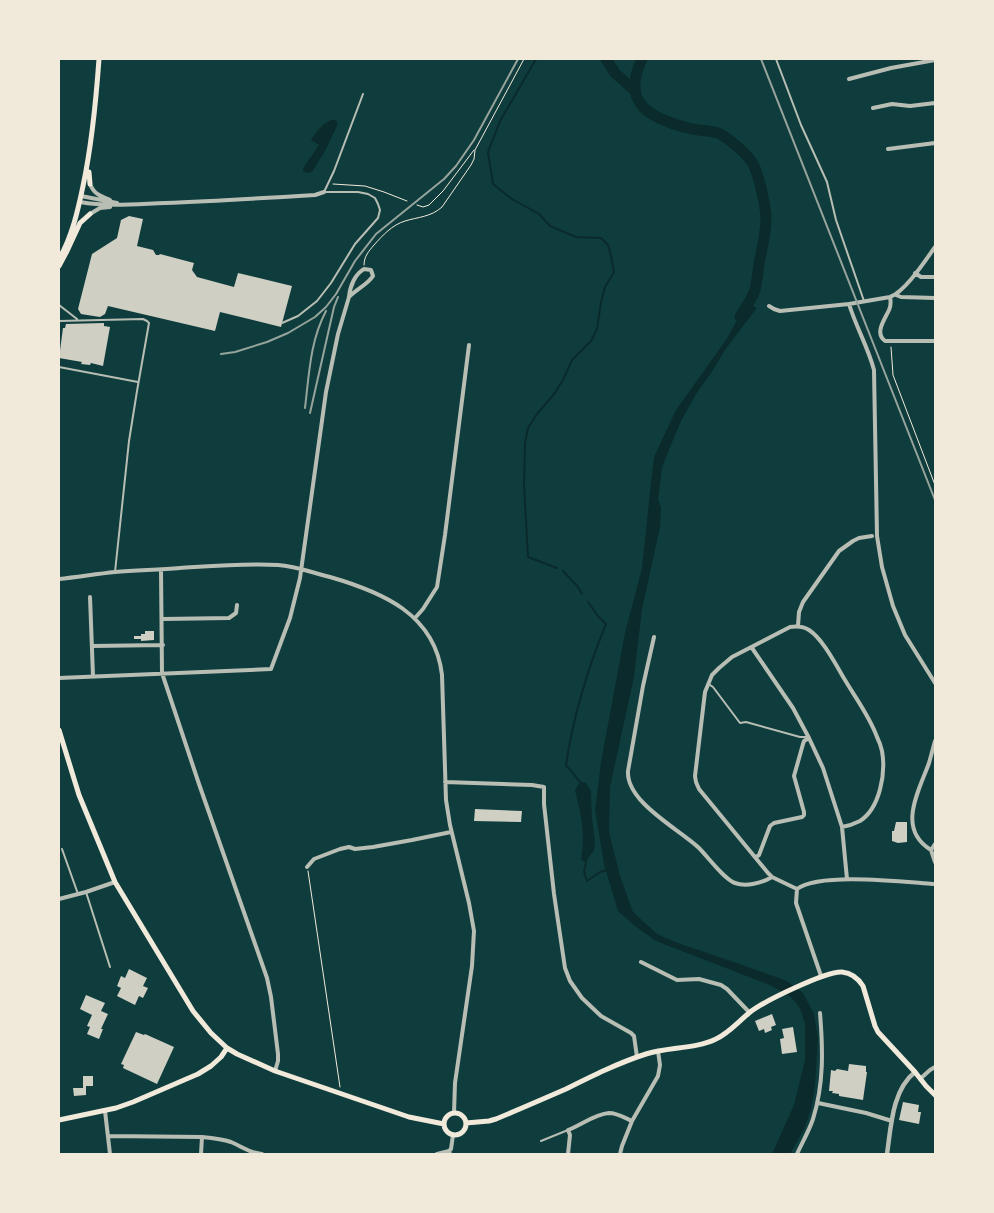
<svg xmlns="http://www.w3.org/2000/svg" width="994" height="1213" viewBox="0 0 994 1213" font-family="'Sofia Sans Condensed',sans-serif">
  <rect width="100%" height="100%" fill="#0f3d3e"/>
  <!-- water -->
  <path fill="#0a2a2b" d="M331,120H336L338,124L325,151L312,172L307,173L303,171V168L319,145L311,140C316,132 323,123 331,120Z
    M746,304L757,308L727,347L711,373L698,391L682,419L670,447L662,468L658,500L661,507L660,527L642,609L634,677L610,787L609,832L620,876L633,912L657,934L675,942L754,969L787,981L803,993L814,1014L818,1038L815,1086L811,1109L804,1129L790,1154H772L794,1105L805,1060V1024L800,1008L791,997L770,985L656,941L635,926L618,911L604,864L595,810L601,762L625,633L642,568L652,473L654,457L676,410L726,340Z
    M585,782L591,791L592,819L595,841L594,851L591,854L586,862L581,860C585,835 582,815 575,791L579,783Z"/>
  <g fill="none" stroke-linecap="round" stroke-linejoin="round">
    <!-- stream -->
    <path stroke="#0a2a2b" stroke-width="2" d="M536,59L500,121L488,152L493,184L512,199L539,214L550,226L576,237L601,238L608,245L611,256L614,272L605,287L601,302L597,329L591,341L572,360L563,380L554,394L537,414L528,428L525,443L524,485L528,557L557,568
      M563,571L578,587L582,594
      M581,783L566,765C573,717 588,668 606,624L598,616L588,602
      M586,862L584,872L587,881L600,872L607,870"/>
    <!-- river -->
    <path stroke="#0a2a2b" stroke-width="11" d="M606,59L615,73L634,90
      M642,59C621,103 649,118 688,128C698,131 709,130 718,133C729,138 750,156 754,166C759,176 766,208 766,218C766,233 762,249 759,263C758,272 757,281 755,290C752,299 745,308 740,317"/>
  </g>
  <!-- building -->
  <path fill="#cfcfc3" d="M129,216L143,219L137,246L153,250L156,255H159L160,254L194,263L192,270L197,277L234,287L238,273L292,286L281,327L220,312L215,331L108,306L105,314L100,317L81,314L78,309L92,254L117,238L121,220Z
    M104,323V326L110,327L103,366L91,363L90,365L81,364L82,362L59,358L63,328H65L66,324Z
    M145,631H154V640L141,641V639H134V636H141V634H145Z
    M475,809L522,811L521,822L474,821Z
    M896,822H907V842L898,843L892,841V831H894Z
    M129,969L147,978L143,986L148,988L143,998L139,996L135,1005L117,996L121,988L117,986L121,976L125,978Z
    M86,995L105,1003L101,1011L108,1014L101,1029H103L99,1039L87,1034L90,1027L87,1026L92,1015L80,1009Z
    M772,1014L776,1025L771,1027L772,1030L765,1033L764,1029L759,1031L755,1021Z
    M793,1027L797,1052L782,1054L780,1039L784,1038L782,1029Z
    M136,1032L144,1035L145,1034L174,1047L157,1084L123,1068L124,1065L121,1064Z
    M849,1064L866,1066V1072H867L863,1100L839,1096V1094L832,1093L833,1091H829L831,1070L835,1071L837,1069L848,1071Z
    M83,1076H93V1086H86V1095L74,1096L73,1088H83Z
    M903,1102L919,1105L918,1112H921L919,1124L899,1120Z"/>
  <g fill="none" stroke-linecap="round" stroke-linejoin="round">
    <!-- path -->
    <path stroke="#f1e9da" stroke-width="1" d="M333,184L365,186L384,192L407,201
      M417,205L423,207L429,205L443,191L474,150
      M364,265C364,256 369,251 374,245C383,235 392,225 405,221C418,217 431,217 442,207L471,165L474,159L475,150L524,59
      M891,347L893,375L935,485
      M308,871L340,1087"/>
    <!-- service -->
    <path stroke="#b8beb3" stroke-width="2" d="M776,59L801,125L827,182L836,220L864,301
      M59,305L77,319
      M59,321L143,319L147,321L149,323L137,391L129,441L115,572
      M282,323L298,316L317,301L331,283L355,244L378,218L380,210L378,204L375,198L368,194L358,192H324L334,171L363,94
      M59,367L138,382
      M710,685L713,687L740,723L746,722L800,737H807
      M62,849L78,894
      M86,892L110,967
      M541,1141L568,1130"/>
    <!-- minor -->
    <path stroke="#b8beb3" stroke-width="4" d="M849,79L891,68L935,60
      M873,108L892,104L910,106L935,103
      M888,149L935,143
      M90,184C94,194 100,196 110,200
      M81,196L117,203
      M80,202C108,207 137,204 165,203C215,201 265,198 315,195L324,192
      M90,214L100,208L110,207
      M915,273L921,277H935
      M896,295L901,297L935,298
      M890,297C891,302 891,306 889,310C885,319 874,333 885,341H935
      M849,304C856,327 868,347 874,370L877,536L882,567L893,606L905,635L935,683
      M769,306L774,309L780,311L849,304L890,297C905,292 925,261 935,247
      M161,570L162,673L199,784L267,978L271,997L278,1054V1061L275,1071
      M59,579C78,577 96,574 115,572C137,570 158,570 180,568C212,566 246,563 278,565C296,566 313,573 330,577C382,592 435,614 442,675L446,800L450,825L469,903L474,931L472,966L455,1083L454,1113
      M90,597L93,676
      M415,618L423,609L437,587L445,535L469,345
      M163,619L229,618L236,613L237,605
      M798,626L799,612L803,602L839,551L853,541L859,538L872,536
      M654,637L643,686L628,771C626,802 679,829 699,848C708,857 724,879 735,883C746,887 762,883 772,877
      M92,646L163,645
      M752,648L793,708L809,738L823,768L842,827L847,879
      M59,678L271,669L290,618L300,578L326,392L338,334L349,297C350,286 355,274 364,269L371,270L373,276C368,284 357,289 349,297
      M445,782L532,785L544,787V804L554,894L565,968L570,981L582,998L601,1016L631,1033L634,1036L637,1057
      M935,844L931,850L935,862
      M931,850C896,829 919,791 929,763C931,756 933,748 935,741
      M756,857L759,855L770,826L774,823L802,817L804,815V812L794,776L803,744L804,741L809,738
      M307,867L314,859L340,849L349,847L355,849L373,847L412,840L451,832
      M797,889L772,877L768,873L699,789L696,782L695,776L705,692L712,675L719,668L732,657L790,627C797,626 803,626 809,630C823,639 836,665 845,680C855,697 870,717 877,737C879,741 881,746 882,751C886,773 880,808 860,821C854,824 848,826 842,827
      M59,899L86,892L115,882
      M641,962L677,980L699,979L721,985L727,989L749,1012
      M821,976L796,903L797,889C820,872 904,882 933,884
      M920,1079L930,1070L935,1067
      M818,1103L866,1113L892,1121
      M105,1111L110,1154
      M108,1136L202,1137
      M201,1154L202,1137C212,1138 222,1139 231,1142C243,1147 249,1153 262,1154
      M437,1154L449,1151
      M450,1154L449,1151L451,1149L453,1135
      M568,1154L570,1135L568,1130C581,1125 595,1114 609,1113C617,1113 625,1118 632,1121
      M620,1154L622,1146L632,1121L658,1076L660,1065L658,1051
      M797,1154C802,1143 809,1131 813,1119C824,1084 823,1049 820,1013"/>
    <!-- tertiary -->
    <path stroke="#b8beb3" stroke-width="4.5" d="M887,1154C891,1127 892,1090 915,1072"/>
    <!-- secondary -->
    <path stroke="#f1e9da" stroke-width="5" d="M89,172L90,184
      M59,259C72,237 78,210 83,186C92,144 96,101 99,59
      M59,266L67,251L80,223L90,214
      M59,730L79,795L115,882L193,1011L211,1033L227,1048L237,1054L275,1071L409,1117L444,1124
      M444 1124a11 11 0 1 1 22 0a11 11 0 1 1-22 0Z
      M59,1120L116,1108L133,1102L198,1074L211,1066L221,1057L227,1048
      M466,1123L489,1121L496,1119C520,1109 543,1099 566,1089C592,1076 618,1063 646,1054C668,1047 696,1049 716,1039C729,1033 738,1022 749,1013C762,1002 826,971 842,972C851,973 858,978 863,986L875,1026L878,1032L915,1072L926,1086L935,1095"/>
    <!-- rail -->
    <path stroke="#97a49c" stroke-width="2" d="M761,59L935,500
      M221,354L235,352L267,342L288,333L315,317L326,307L336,294L355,261L376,234L444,179L456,166L474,140L518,59
      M305,408C309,375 310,341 326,311
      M310,413L334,307L338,297"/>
  </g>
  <!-- border -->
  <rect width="994" height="1213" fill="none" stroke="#f1e9da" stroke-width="120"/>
</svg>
